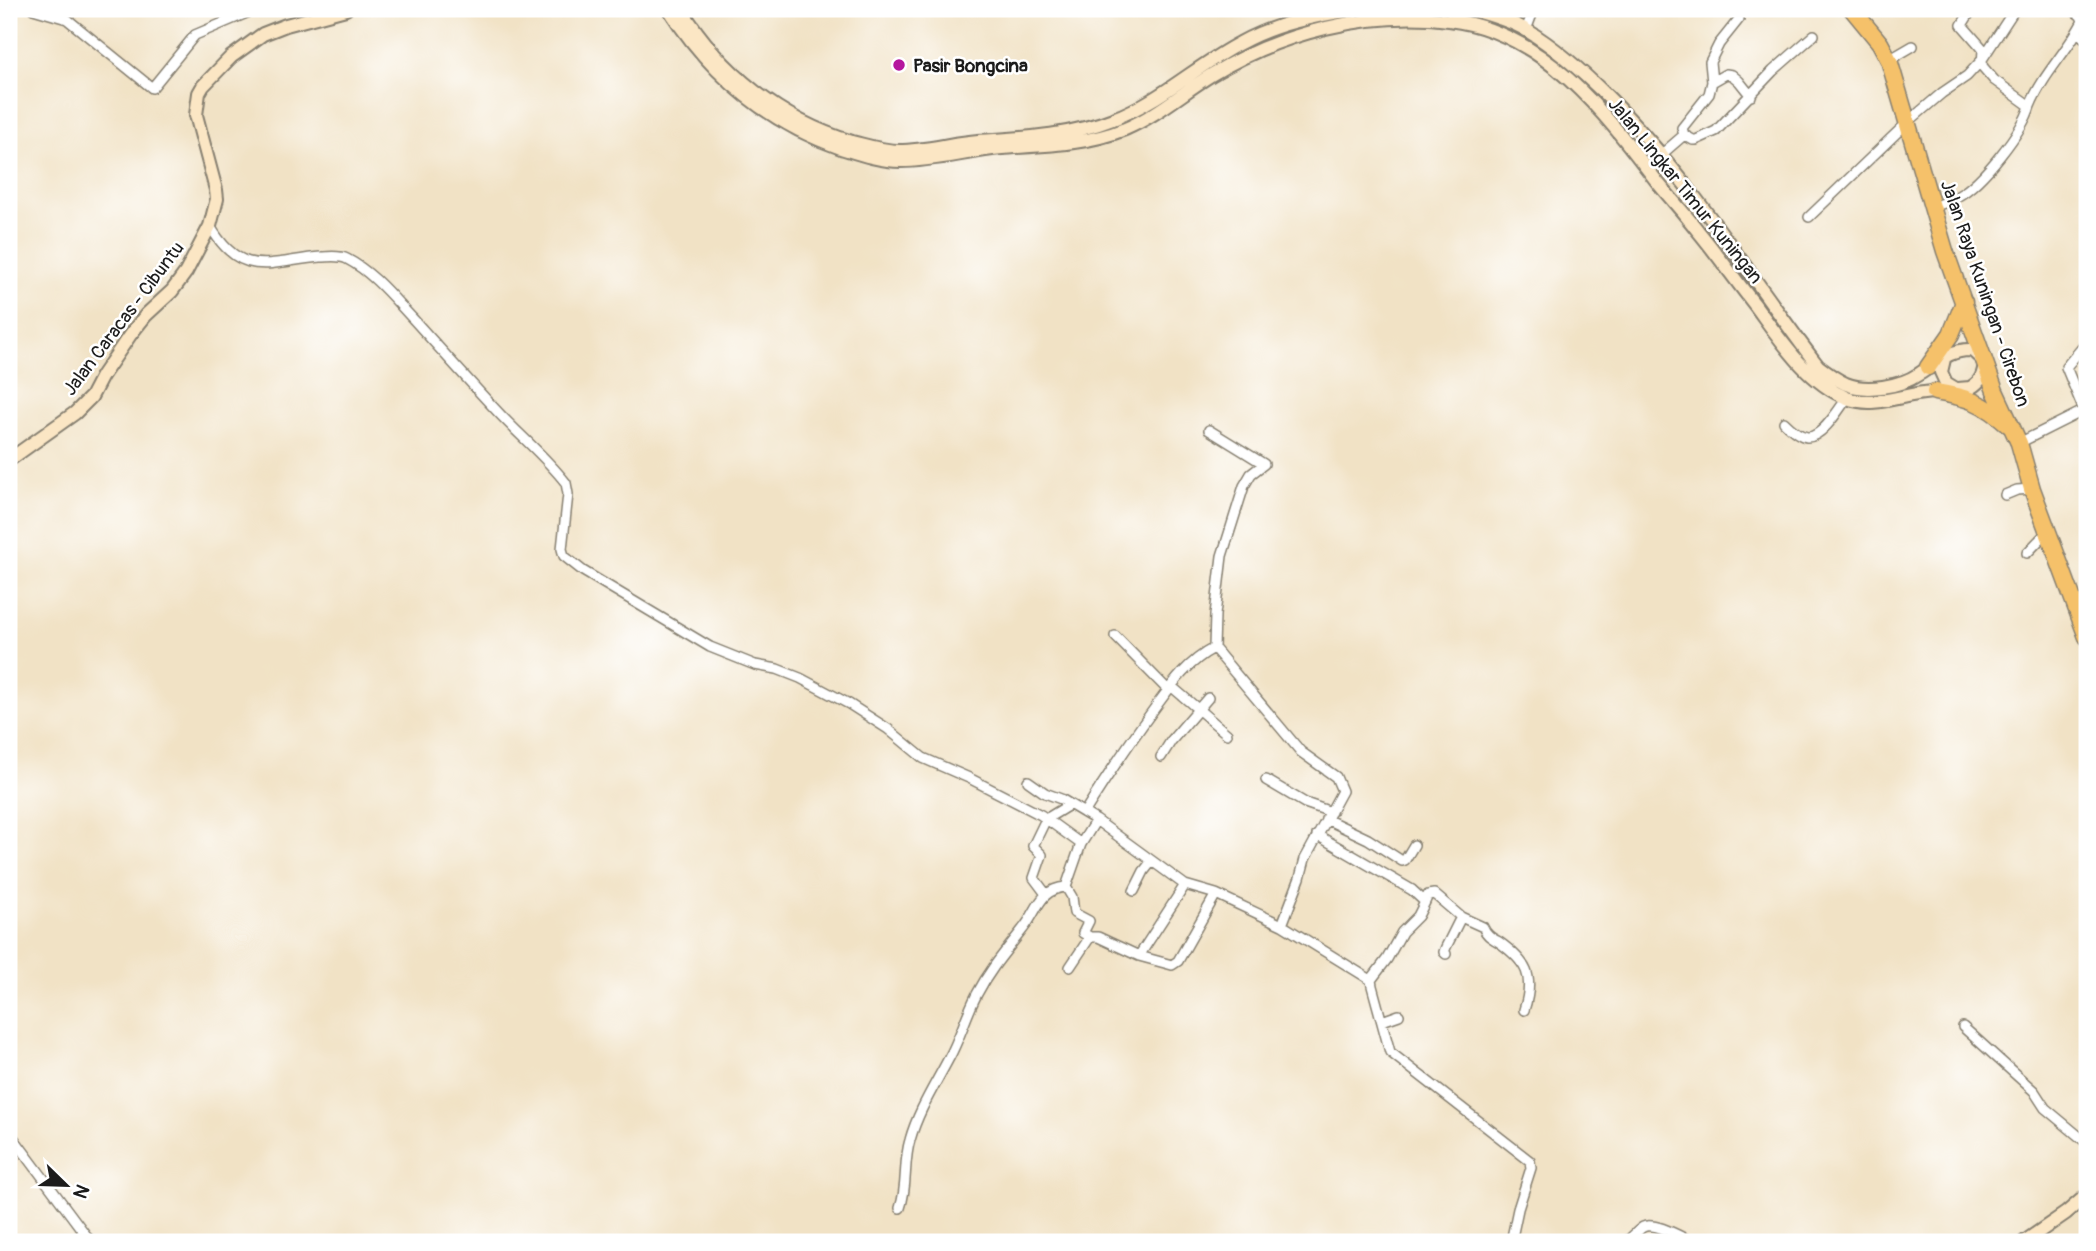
<svg xmlns="http://www.w3.org/2000/svg" width="2096" height="1251" viewBox="0 0 2096 1251" font-family="Pangolin,sans-serif">
  <rect width="100%" height="100%" fill="#fff"/>
  <filter id="ink" filterUnits="userSpaceOnUse"><feTurbulence type="fractalNoise" baseFrequency=".0143" numOctaves="2"/><feDisplacementMap in="SourceGraphic" scale="14" xChannelSelector="R" yChannelSelector="G"/><feConvolveMatrix kernelMatrix="1 2 1 2 8 2 1 2 1" color-interpolation-filters="sRGB"/></filter>
  <filter id="wash" filterUnits="userSpaceOnUse"><feTurbulence type="fractalNoise" baseFrequency=".00686" numOctaves="4" result="noise"/><feDisplacementMap in="SourceGraphic" scale="28" xChannelSelector="R" yChannelSelector="G"/><feGaussianBlur stdDeviation="1.57" result="paint"/><feColorMatrix in="noise" values="0 0 0 0 0 0 0 0 0 0 0 0 0 0 0 0 0 1.4 0 .05"/><feComposite in="paint" operator="in"/></filter>
  <g filter="url(#wash)">
    <rect width="100%" height="100%" fill="#f1e2c5"/>
  </g>
  <g filter="url(#ink)">
    <g fill="none" stroke-linecap="round" stroke-linejoin="round">
      <!-- street casing -->
      <g stroke="#867f70" stroke-width="12">
        <path id="street" d="M33,9L67,19L152,88L195,35L249,12L252,9
          M1972,9L1962,25L1983,49L1982,66L1994,80L2030,106C2043,74 2068,51 2083,21L2081,16L2072,9
          M1526,30L1534,9
          M2077,32L2087,40
          M1889,60L1913,46
          M1712,82L1726,74L1732,75L1739,81L1751,96
          M1684,135L1682,128L1686,123L1709,94L1712,82L1710,62L1719,44L1739,19
          M1647,167L1684,135L1693,140H1696L1716,131L1773,71L1814,35
          M1933,207C1941,204 1951,201 1958,196C1982,183 2023,131 2030,106
          M1809,217L1908,122L1942,93L1967,76L1981,61L2015,9
          M210,226C242,281 271,261 321,257C330,257 339,255 347,259C374,273 394,299 414,320C441,350 468,380 496,410C519,435 546,457 566,483L568,494L562,549L564,556L583,571L710,647L755,665L777,669L800,678L849,704L888,729L923,758L969,778L1041,815L1081,844
          M2087,342L2066,367L2087,418
          M1784,422C1789,427 1799,436 1807,437C1822,438 1839,409 1847,398
          M1209,430L1264,464L1251,474L1244,486L1222,556L1215,615L1214,648L1301,752L1336,777L1342,791L1305,859L1300,878L1282,925
          M2019,443L2087,409
          M2005,495L2017,490L2032,489
          M2027,553L2049,530
          M1115,636L1168,690
          M1171,686L1227,734
          M1161,757L1171,741L1208,698
          M1266,780L1305,803L1331,812
          M1028,781L1045,793L1061,799L1096,820L1185,885L1216,894L1282,925L1371,980
          M1084,813C1106,778 1129,743 1154,709C1171,686 1187,662 1214,648
          M1326,819L1368,839L1402,861L1405,860L1414,845
          M1317,835L1412,890L1425,902L1418,916L1402,932L1387,959L1371,980L1372,986L1390,1052L1530,1161L1531,1168L1518,1209L1511,1242
          M1066,887L1081,844L1096,820
          M1134,891L1144,871L1152,861
          M1046,894L1034,878L1042,855L1033,846L1046,819L1069,805
          M1425,902L1428,895L1434,894L1461,917L1483,927C1486,935 1492,938 1499,942C1527,962 1535,976 1524,1010
          M1446,954L1444,952L1446,947L1461,917
          M1139,956L1185,885
          M1070,967L1090,937
          M1382,1021L1399,1015
          M1963,1027L2034,1091L2045,1108L2087,1143
          M9,1132L91,1242
          M900,1208C908,1186 903,1162 910,1140C918,1111 935,1085 949,1058C960,1038 966,1015 977,994C990,969 1006,951 1023,929C1038,911 1039,889 1066,887L1072,897L1074,913L1089,921L1083,933L1090,937H1098L1139,956L1172,965L1178,961L1216,894
          M1626,1242C1631,1238 1637,1231 1643,1227C1654,1221 1681,1237 1692,1242"/>
      </g>
      <!-- secondary casing -->
      <g stroke="#867f70" stroke-width="16">
        <path id="secondary" d="M669,9C711,75 766,122 841,148C860,154 881,161 901,161C935,161 969,151 1002,148C1044,145 1085,145 1125,129C1156,116 1182,93 1211,75C1279,33 1369,10 1449,20C1543,31 1605,113 1658,183C1671,199 1685,214 1698,231C1718,255 1736,281 1755,305C1780,339 1807,382 1847,398C1873,408 1898,396 1924,393C1939,391 1955,389 1970,388C1981,382 1984,374 1985,362L1972,350C1949,349 1937,363 1919,374C1900,387 1866,392 1846,384C1835,379 1827,373 1818,366C1749,276 1690,178 1609,98C1585,74 1558,49 1528,31C1510,20 1488,14 1468,9
          M681,9C721,73 780,120 852,142C868,146 883,151 899,151C926,151 951,143 978,141C1023,138 1070,136 1113,119C1159,102 1196,66 1240,43C1276,23 1315,16 1356,9
          M1945,355L1941,372L1946,383L1956,389
          M9,460L75,413L91,397L102,376L130,335L146,315L172,291L186,272L210,226L217,199L216,190L196,115L199,93L203,86L231,57L263,34L286,25L346,9
          M2024,1242L2066,1213L2087,1195"/>
      </g>
      <!-- highway casing -->
      <g stroke="#867f70" stroke-width="19">
        <path id="highway" d="M1852,9L1880,43L1889,60L1945,251L1995,391L2019,443L2032,489L2087,637
          M1928,367L1951,334L1964,302
          M1935,392C1968,397 1984,403 2009,425"/>
      </g>
      <!-- street -->
      <use href="#street" stroke="#fff" stroke-width="9"/>
      <!-- secondary -->
      <use href="#secondary" stroke="#fbe6c4" stroke-width="12"/>
      <!-- highway -->
      <use href="#highway" stroke="#f5c16b" stroke-width="16"/>
    </g>
  </g>
  <!-- markers -->
  <circle fill="#b5179e" stroke="#fff" stroke-width="2.5" cx="899" cy="65" r="7"/>
  <g text-anchor="middle" stroke-width="5" stroke-linejoin="round" paint-order="stroke">
    <!-- poi labels -->
    <g font-size="19" font-weight="bold" fill="#1c1c1c" stroke="#fff" text-anchor="start">
      <text x="913" y="72">Pasir Bongcina</text>
    </g>
    <!-- street labels -->
    <g font-size="19" fill="#1c1c1c" stroke="#fff">
      <text transform="translate(1686 190) rotate(51)" y="7">Jalan Lingkar Timur Kuningan</text>
      <text transform="translate(1986 293) rotate(71)" y="7">Jalan Raya Kuningan - Cirebon</text>
      <text transform="translate(123 318) rotate(-53)" y="7">Jalan Caracas - Cibuntu</text>
    </g>
  </g>
  <!-- margin -->
  <rect width="2096" height="1251" fill="none" stroke="#fff" stroke-width="35"/>
  <!-- north arrow -->
  <g transform="translate(66 1185) rotate(113)" stroke="#ffffff" stroke-width="5" paint-order="stroke">
  <path d="M0-5L12 26L0 18L-12 26Z" fill="#1c1c1c"/>
  <text y="-10" font-size="19" font-weight="bold" text-anchor="middle" fill="#1c1c1c">N</text>
  </g>
</svg>
